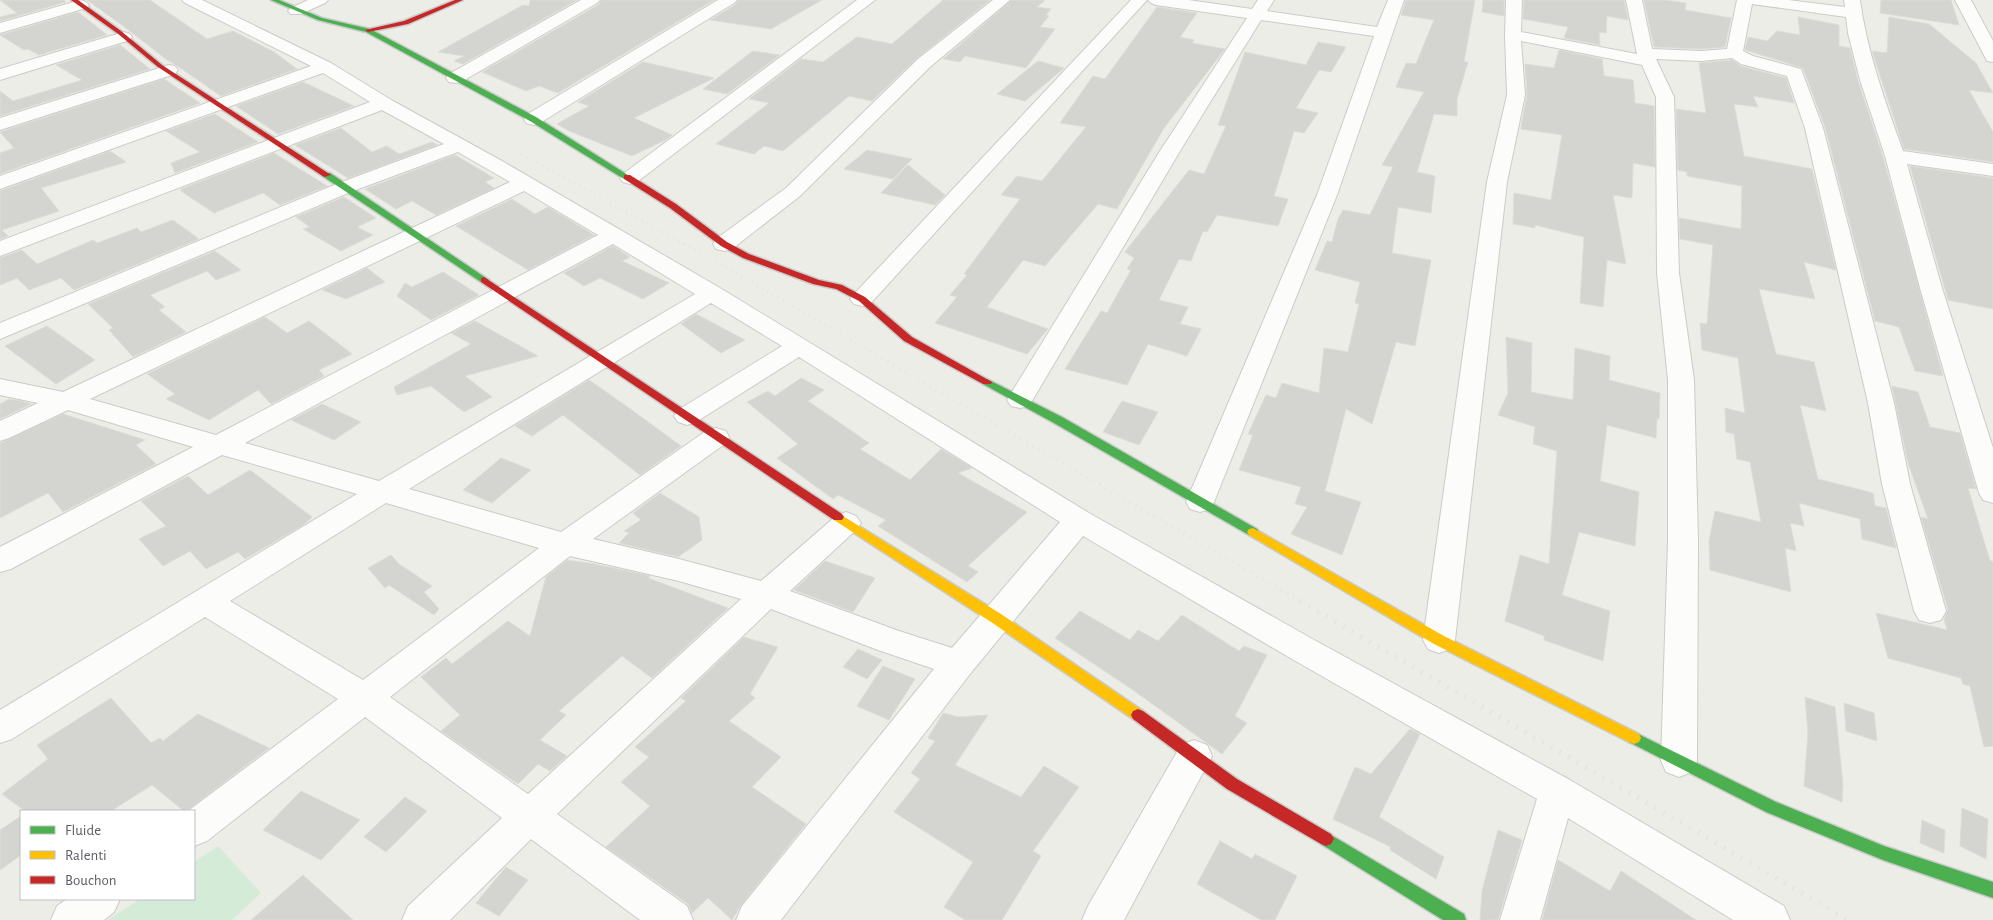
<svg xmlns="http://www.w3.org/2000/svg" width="1993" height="920" viewBox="0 0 1993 920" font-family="'Alegreya Sans',sans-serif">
  <rect width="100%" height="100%" fill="#edede7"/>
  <!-- green -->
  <path fill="#d3ebd7" d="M218,846L261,893L232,920H108L140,899H194V862Z"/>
  <!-- building -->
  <path fill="#d4d4d0" stroke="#dddcd6" d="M0,0H64L66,2L0,21V17L17,13Z
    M87,0H150L207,39L233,31L274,52L297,69L221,96L176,65L167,60L126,28Z
    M530,0H577L463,64L454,61L464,56L438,52L523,5L529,6Z
    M602,0H714L558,93L539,86L526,91L482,72L598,5Z
    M739,0H822L771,29L710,20L735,5Z
    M943,0H990L917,58L872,101L849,96L783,151L764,146L754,154L716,144L769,103L749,99L801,59L823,62L857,37L892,44Z
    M1012,0H1045L1037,7L1051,9L1046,15L1049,16L1040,27L1055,29L1026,68L965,56L960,62L943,59Z
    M1406,0H1475L1464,62H1468L1457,99V116L1434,114L1417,172L1435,176L1431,213L1398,207L1392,253L1431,260L1415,346L1396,342L1372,424L1346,409L1325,491L1361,502L1342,555L1291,534L1307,507L1295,504L1301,487L1239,470L1253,435L1248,434L1266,395L1276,398L1282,383L1319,393L1324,348L1348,352L1359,304L1355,303L1360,282L1315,270L1327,241L1332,242L1338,219L1343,210L1370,215L1393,167L1382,165L1424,92L1396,87L1406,63L1416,64L1434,20L1401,15Z
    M1483,0H1504V16L1482,12Z
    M1524,0H1624L1628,20L1607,16L1606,33L1599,32L1600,45L1564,38L1568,27L1523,19Z
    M1644,0H1664L1686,3L1685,10L1731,18L1725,47L1701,49L1654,47Z
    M1881,0H1951L1959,25L1880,13Z
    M1157,7L1197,13L1180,37L1194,40L1192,43L1225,49L1164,128L1117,209L1098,204L1045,266L1023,260L987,307L1048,329L1027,354L935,323L957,297L950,295L967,275L964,274L1020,199L1001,195L1017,176L1042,181L1086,127L1060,123L1093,76L1105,79Z
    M78,12L107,35L39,55L28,49L24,50L0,35Z
    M1798,17L1839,25V46L1850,48L1858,81L1883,157L1943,376L1915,371L1899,327L1875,321L1825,127L1803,68L1745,50L1748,37L1767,41L1777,31L1800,35Z
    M1889,17L1929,24L1976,63L1993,93L1969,90L1993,132V162L1904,149L1872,51L1887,53Z
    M1318,42L1346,47L1331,72L1319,70L1296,108L1318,113L1304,133L1294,131L1274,196L1288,199L1278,226L1217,215L1207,232L1203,231L1191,261L1179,259L1159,300L1188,307L1180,324L1201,329L1187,356L1148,344L1127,385L1065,369L1101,311L1107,313L1131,270L1127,269L1134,258L1125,252L1189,170L1204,174L1226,126L1218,125L1245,52L1306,65Z
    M120,45L150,69L0,116V91L13,101L82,80L56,65Z
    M1559,50L1602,59L1604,76L1633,80L1635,103L1654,106L1655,167L1633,163L1632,198L1613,195L1626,264L1607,260L1603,307L1580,303L1584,237L1535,225V228L1513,224L1514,193L1551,200L1562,135L1521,129L1522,121L1527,95L1525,64L1554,68Z
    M753,51L780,55L727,94L703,89Z
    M1732,60L1741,66L1786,78L1794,103L1753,96L1758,107L1734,104L1744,156L1812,169L1836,270L1804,262L1815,299L1759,289L1776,354L1814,362L1826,411L1800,405L1818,479L1873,493L1875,506L1886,508L1896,548L1862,539L1860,519L1799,503L1804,526L1790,523L1796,551L1785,548L1791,592L1710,570L1709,541L1715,511L1761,522L1750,462L1737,459L1734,434L1726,432L1725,408L1745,413L1738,358L1702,350L1700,323L1707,324L1713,245L1680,239L1679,218L1741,229L1742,186L1687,176V172L1678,170L1676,109L1706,113L1699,63Z
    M1038,61L1064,68L1025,101L997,94Z
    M643,62L714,78L634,118L672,135L667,139L632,156L569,131L557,124L589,106L578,102Z
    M164,79L200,103L0,174V153L14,148L0,132Z
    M303,82L354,106L278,134L236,106Z
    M215,114L258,142L175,173L171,163L200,152L166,131Z
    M341,128L372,152L387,146L399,154L432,142L437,145L348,178L295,145Z
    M867,150L912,159L893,179L844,169Z
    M110,151L126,162L41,188L59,211L2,230L8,236L0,239V191Z
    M274,153L327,186L280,205L263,193L214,213L181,191V189Z
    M455,155L494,178L485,182L494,188L436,215L412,201L396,209L365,189Z
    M908,165L945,195L935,205L881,193Z
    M1910,166L1993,178V309L1948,300Z
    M344,197L376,218L357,227L373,235L341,251L303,229L310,227L296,217Z
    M512,199L535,214L548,207L594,235L528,270L456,226Z
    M173,220L199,239L74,290L61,278L29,290L17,278L0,285V258L22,250L37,264L93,240L97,243L137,228L141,232Z
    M613,246L630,257L622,261L669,283L643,299L600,278L584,286L564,273Z
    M215,251L241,270L216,280L207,271L150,295L165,307L159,310L186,332L133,357L109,330L113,328L88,304Z
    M367,268L385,282L346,299L322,290Z
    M443,272L479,295L431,320L397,296L405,283L412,287Z
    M696,314L745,340L721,353L681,324Z
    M265,317L287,333L309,321L352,354L319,370L324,376L271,404L258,390L209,420L166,399L175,394L147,374Z
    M475,321L538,356L465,376L492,397L464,412L431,386L397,395L394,387L471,344L451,333Z
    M47,326L78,348L95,360L56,384L5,346Z
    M1506,337L1532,343L1531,392L1573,400L1575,348L1610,356L1609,380L1660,393L1659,419L1657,418L1656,438L1607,425L1600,481L1639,492L1635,546L1579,532L1562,595L1610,611L1603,661L1544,640V636L1505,621L1520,555L1549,564L1557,451L1533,444L1535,427L1498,415L1508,393Z
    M801,378L824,390L808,401L869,443L860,449L910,480L941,449L972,468L958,473L1027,512L968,566L978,572L967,582L878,526L886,520L838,495L833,499L777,458L798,444L747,402L768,391L775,396Z
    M589,380L622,403L681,446L640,475L563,415L532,436L515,426Z
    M1892,386L1918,392L1930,427L1960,433L1976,489L1968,488L1990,561H1993V746L1984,747L1970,686L1963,684L1961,678L1888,658L1876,613L1947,630L1944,619L1948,610L1921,517L1928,519L1908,463Z
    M9,399L21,401L31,404L0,419V404Z
    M1122,401L1158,412L1139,445L1103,432Z
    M322,404L361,422L334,440L291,420Z
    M63,414L145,440L136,445L156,464L63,512L48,493L0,518V443Z
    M501,458L531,470L492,503L463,490Z
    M250,470L312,517L303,525L245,559L238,552L206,569L190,551L163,566L139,539L166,526L141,501L188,476L208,495Z
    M660,493L699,517L702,540L678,557L619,543L629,533L624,531L641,520L633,513Z
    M391,555L399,564L432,586L424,592L439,609L434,615L389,585L385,588L368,568Z
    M567,560L595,564L650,576L648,578L728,608L652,678L622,656L559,711L566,715L540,740L567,756L550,771L538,764L518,784L441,731L460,715L421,677L446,658L452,664L508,621L530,636L546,577Z
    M825,561L875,578L853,612L794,590Z
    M1080,611L1130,640L1138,630L1158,641L1182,615L1239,651L1244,646L1267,655L1235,716L1247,723L1222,754L1133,690L1055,638Z
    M744,637L778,647L750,694L755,698L729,721L781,757L752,787L806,824L741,905L732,920L708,898L692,913L688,904L606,847L650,806L621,782L649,757L635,747L686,701L681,698Z
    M858,649L882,660L867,679L843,667Z
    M883,666L915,679L889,720L857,706Z
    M1805,697L1835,707L1843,785L1842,802L1804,786L1808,733Z
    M111,698L151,743L160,738L163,741L198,714L269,748L186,811H184L152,785L111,811H25L2,794L48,759L37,745Z
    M1844,703L1874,713L1877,741L1846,731Z
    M943,713L958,717L988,715L955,765L1021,797L1044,766L1079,787L1033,851L1041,856L1002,920H965L944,907L973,862L894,812L920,779L911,773L935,741L928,738Z
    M1410,729L1420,734L1379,817L1444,857L1436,879L1390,850L1391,847L1333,819L1355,767L1371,774Z
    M301,791L360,820L321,860L263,830Z
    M405,797L427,811L386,852L364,837Z
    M1962,808L1988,819L1986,859L1960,846Z
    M21,816V855L0,870V830Z
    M1922,820L1945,830L1944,853L1920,843Z
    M1498,830L1522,840L1498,920H1480L1482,891Z
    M1220,841L1252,859L1255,854L1297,876L1275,920H1261L1197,884Z
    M1558,860L1610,891L1621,871L1696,920H1542Z
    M506,867L528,880L499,916L476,903Z
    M303,875L353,920H251Z"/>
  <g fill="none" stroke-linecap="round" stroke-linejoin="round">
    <!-- street casing -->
    <g stroke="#cbcbca" stroke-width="2">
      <path id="street" d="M81,0L86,2L89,5L86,8L0,33V23Z
        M182,0H202L331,63L393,101L502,161L720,288L1089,513L1316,641L1570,780L1784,906L1790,920H1733L1568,818L1540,920H1500L1537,799L1292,659L1083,536L970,674L781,920H736L742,906L934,669L878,650L771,609L557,814L687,906L693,920H640L531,839L450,920H402L408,906L502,818L365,717L207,841L194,846V811H188L338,699L205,617L12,739L0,743V710L357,494L222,455L11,569L0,572V547L193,447L68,410L9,438L0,441V421L38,403L0,395V379L63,392L510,182L458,152L353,191L0,339V323L339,183L444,144L382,110L0,256V241L370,102L323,73L0,189V176L311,66L185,3ZM524,191L598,235L216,435L90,399ZM613,244L695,294L379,481L245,443ZM711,303L782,346L678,410L674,416L678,422L687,425L696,422L799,357L1060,522L952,648L899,631L790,591L856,530L861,523L856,516L846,512L836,516L761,581L679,559L593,539L726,443L729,437L726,431L716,428L706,431L561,532L409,489ZM386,503L539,548L363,680L230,601ZM570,556L679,581L741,599L528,794L390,697Z
        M308,0H328L325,3L301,14H291L288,11L291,8Z
        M581,0H600L597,3L461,82L455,83L449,82L446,78L449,74Z
        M718,0H737L734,3L540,123L533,125L526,123L524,119L526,115Z
        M857,0H875L637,182L630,184L623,182L620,178L623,174Z
        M993,0H1010L930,67L800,196L732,249L724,251L716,249L713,244L716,239L786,188L918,59Z
        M1131,0H1147L870,304L862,306L854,304L850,299L854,294Z
        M1148,0H1188L1252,9L1258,0H1274L1267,11L1377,27L1388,0H1404L1337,195L1214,502L1210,509L1200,512L1190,509L1186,502L1317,195L1374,36L1261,20L1180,151L1029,406L1020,408L1011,406L1007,400L1160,151L1247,18L1156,5L1151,3Z
        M1506,0H1522L1521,32L1637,54L1626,0H1642L1652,49L1701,51L1727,49L1737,0H1788L1845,7L1844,0H1860C1867,52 1885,101 1903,151L1993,164V176L1907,164L1942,288L1993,448V503L1983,500L1979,493L1920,288L1885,156L1860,80L1848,33L1846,17L1752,4L1743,51L1753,56L1801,69L1823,128L1894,403L1910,484L1946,611L1941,620L1930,623L1919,620L1914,611L1882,484L1868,403L1805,128L1787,76L1741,64L1732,58L1701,61L1656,59L1674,97L1679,273L1694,380L1698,541L1697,761L1692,772L1679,777L1666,772L1661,761L1668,541V380L1657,273L1656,97L1642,65L1521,41L1525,95L1507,182L1455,640L1450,649L1439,653L1428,649L1423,640L1487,182L1507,95L1505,35Z
        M1955,0H1971L1993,41V62L1987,61L1985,57Z
        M124,32L130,34L132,37L130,40L0,80V69Z
        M169,65L175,66L178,70L175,74L0,130V118Z
        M1194,740L1207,745L1212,756L1124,920H1082L1088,906L1181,745Z
        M67,899H120L114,912L104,920H51L57,906Z"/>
    </g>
    <!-- fast casing -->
    <g stroke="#cacbcb" stroke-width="3">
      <path id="fast" d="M271,0H279L322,18L370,29L536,117L631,177L624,179L530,121L366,32L318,20Z
        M324,173H330L489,280L484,283L481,282L324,177Z
        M987,379L1062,417L1257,529L1259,532L1257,535H1249L1054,423L983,384L982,382L983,380Z
        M1634,732L1776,802L1884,846L1993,882V898L1883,860L1766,812L1629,742L1627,738L1629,734Z
        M1326,832L1464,914L1466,920H1443L1321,844L1318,839L1321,834Z"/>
    </g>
    <!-- slow casing -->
    <g stroke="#cacbcb" stroke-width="3">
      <path id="slow" d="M838,513L1001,614L1143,711L1145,715L1143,719L1138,721L1133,719L991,622L834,520L832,517L834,514Z
        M1253,528L1444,636L1639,734L1641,738L1639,742L1634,744L1629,742L1434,644L1249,535L1247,532L1249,529Z"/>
    </g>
    <!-- jam casing -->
    <g stroke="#cacbcb" stroke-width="3">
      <path id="jam" d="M71,0H78L121,31L162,65L331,175L324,177L158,67L117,33Z
        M455,0H463L408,24L368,32L365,30L404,21Z
        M624,175H630L676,204L727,242L749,254L819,280L842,285L865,297L912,337L992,382L991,384H983L904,341L859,301L836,289L813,284L743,258L721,246L670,208L624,179Z
        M484,277L842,514L844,517L842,520H834L481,282V278Z
        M1138,709L1143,711L1237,779L1331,834L1334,839L1331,844L1326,846L1321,844L1227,789L1133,719L1131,715L1133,711Z"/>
    </g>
    <!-- street -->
    <use href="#street" fill="#fcfcfb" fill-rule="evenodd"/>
    <!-- fast -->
    <use href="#fast" fill="#4caf50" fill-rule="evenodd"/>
    <!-- slow -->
    <use href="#slow" fill="#ffc107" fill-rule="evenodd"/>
    <!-- jam -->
    <use href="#jam" fill="#c62828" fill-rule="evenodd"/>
    <!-- rail-far3 -->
    <path stroke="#e4e4e4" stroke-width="2.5" stroke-dasharray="0.5 4" stroke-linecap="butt" d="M231,0L315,36L524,155"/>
    <!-- rail-far2 -->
    <path stroke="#e4e4e4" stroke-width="3" stroke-dasharray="1 5" stroke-linecap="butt" d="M521,154L708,257L872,352"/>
    <!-- rail-far1 -->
    <path stroke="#e4e4e4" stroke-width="4" stroke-dasharray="1 6" stroke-linecap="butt" d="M869,351L1302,602"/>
    <!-- rail -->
    <path stroke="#e4e4e4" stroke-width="5" stroke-dasharray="2 8" stroke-linecap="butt" d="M1300,601L1848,920"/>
  </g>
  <!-- legend -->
  <rect x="20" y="810" width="175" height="90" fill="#ffffff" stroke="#bebfc2"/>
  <rect x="30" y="826" width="25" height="8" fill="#4caf50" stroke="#bebfc2"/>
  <text x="65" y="835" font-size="15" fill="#5c5e66">Fluide</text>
  <rect x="30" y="851" width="25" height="8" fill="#ffc107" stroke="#bebfc2"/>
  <text x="65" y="860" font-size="15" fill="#5c5e66">Ralenti</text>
  <rect x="30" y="876" width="25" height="8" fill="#c62828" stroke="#bebfc2"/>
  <text x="65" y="885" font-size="15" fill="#5c5e66">Bouchon</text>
</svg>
